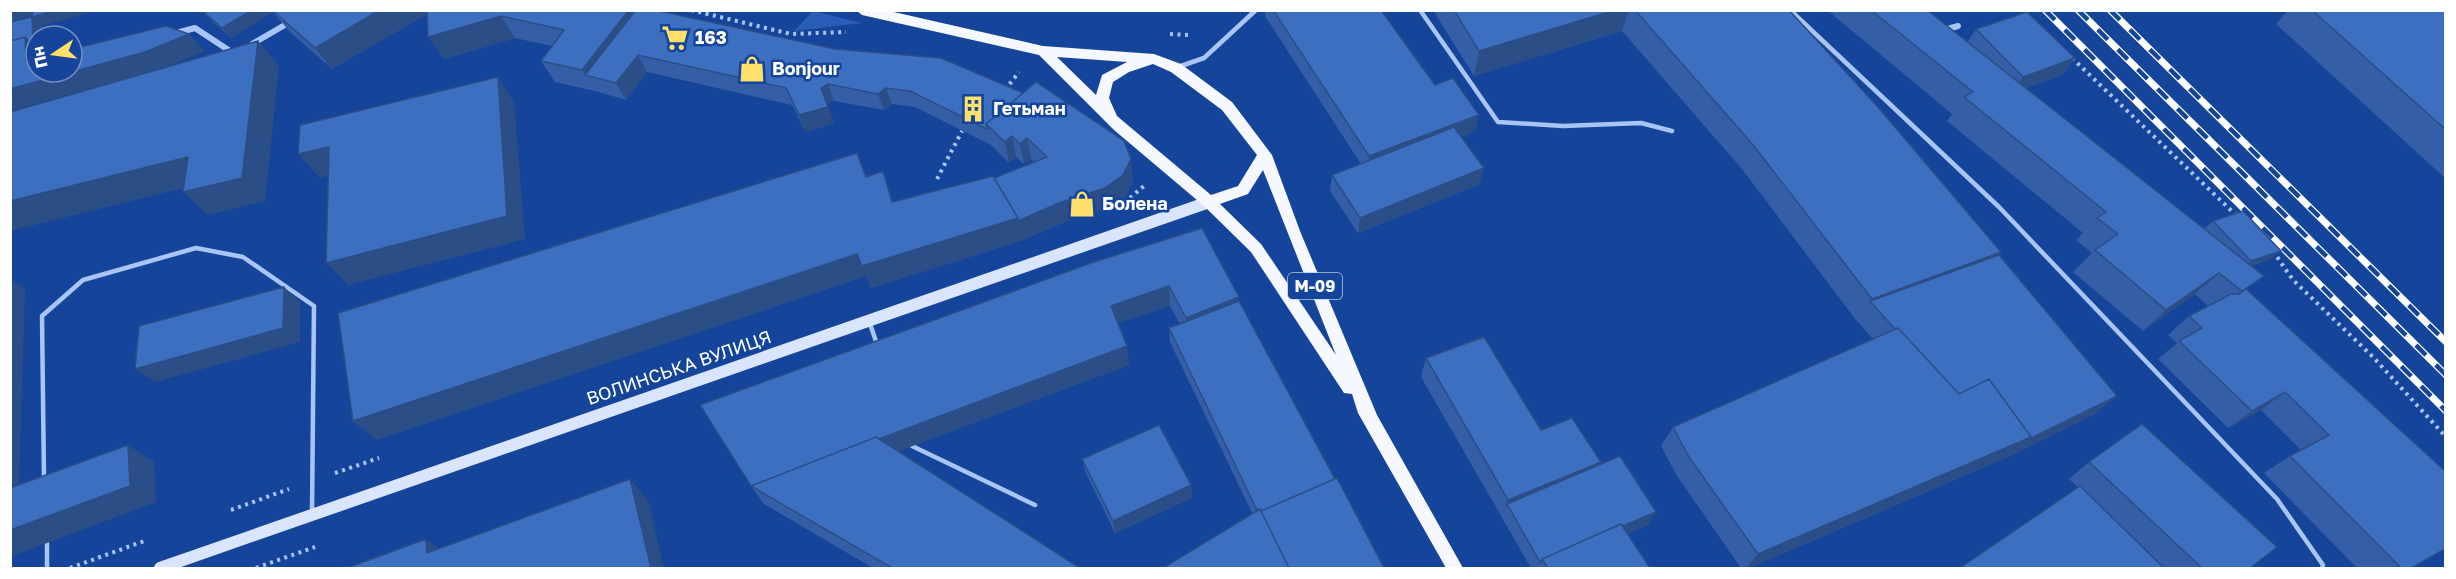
<svg xmlns="http://www.w3.org/2000/svg" width="2456" height="579" viewBox="0 0 2456 579" font-family="'Golos Text',sans-serif">
  <rect width="100%" height="100%" fill="#15459a"/>
  <!-- green -->
  <path fill="#285eb8" d="M813,11L862,23L794,31Z"/>
  <g fill="none" stroke-linecap="round" stroke-linejoin="round">
    <!-- path -->
    <path stroke="#a9c5f3" stroke-width="4" stroke-dasharray="3 4.5" stroke-linecap="butt" d="M691,10L791,34L846,32
      M1170,34L1189,35
      M2072,58L2238,217
      M1005,90L1019,72
      M937,179L962,131
      M1130,198L1145,185
      M2273,251L2293,280L2374,358L2446,437
      M335,473L379,458
      M231,510L289,489
      M70,568L147,540
      M256,568L315,547"/>
    <!-- lane -->
    <path stroke="#a9c5f3" stroke-width="4.5" d="M1420,10L1498,122L1563,126L1641,123L1672,131
      M1790,10L1999,207L2277,499L2323,565L2322,568
      M1178,67L1204,58L1256,10
      M869,321L878,347
      M912,446L1035,505
      M44,479L42,316L83,280L196,248L243,257L314,306L312,513
      M47,543V568"/>
    <!-- street -->
    <path stroke="#a9c5f3" stroke-width="6" d="M1944,30L1958,26
      M176,33L195,28L233,53
      M252,44L290,22"/>
    <!-- secondary -->
    <path stroke="#d9e5fc" stroke-width="12" d="M160,568L1209,202"/>
    <!-- primary -->
    <path fill="#f5f8ff" fill-rule="evenodd" d="M856,10H885L1043,46L1154,54L1181,64L1232,102L1272,155L1300,231L1377,415L1463,568H1446L1358,413L1352,394L1344,393L1251,252L1204,206L1114,130L1039,55L862,15ZM1057,57L1127,62L1102,75L1096,95ZM1153,64L1171,72L1222,110L1257,155L1238,186L1211,195L1117,116L1109,98L1113,82L1129,72ZM1263,170L1336,355L1261,244L1220,204L1248,194Z"/>
    <!-- rail casing -->
    <g stroke="#fff" stroke-width="7">
      <path id="rail" d="M2045,10L2446,411
        M2078,10L2446,375
        M2110,10L2446,342"/>
    </g>
    <!-- rail -->
    <use href="#rail" stroke="#15459a" stroke-width="4.5" stroke-dasharray="14" stroke-linecap="butt"/>
  </g>
  <!-- wall -->
  <path fill="#345fa6" d="M655,10L835,49L1133,180L1126,196L1108,208L1062,223L1023,240L871,288L866,276L376,440L866,177L893,202L994,178L1034,162L1031,159L1024,164L1016,157L1009,163L991,145L915,107L892,104L884,110L834,101L827,104L834,123L806,132L792,105L647,72L626,100L595,91L555,82L541,61L552,46L515,38L444,59L427,14L332,69L290,32L273,12L231,38L212,21L204,12Z
    M1265,10H1381L1435,85L1475,131L1461,137L1480,184L1358,233L1330,191L1332,175L1361,164L1265,16Z
    M1433,10H1789L2001,252L1999,255L2096,413L2010,456L1749,568H1741L1677,476L1661,446L1673,427L1873,339L1856,320L1742,169L1622,31L1474,76Z
    M1827,10H1927L1967,42L1976,29L2075,58L2062,75L2026,88L2204,229L2213,221L2271,259L2251,266L2247,290L2411,568H2357L2264,473L2290,456L2301,450L2261,410L2228,428L2158,359L2177,343L2168,335L2189,316L2208,306L2195,294L2143,331L2073,272L2092,253L2076,240L2083,233L1947,121L1952,114Z
    M2288,10H2445V178L2276,24Z
    M1202,228L1239,301L1335,479L1252,513L1170,342L1169,328L1180,324L1170,306L1118,323L1129,365L898,451L1080,568H873L764,504L751,486Z
    M1426,358L1541,430L1601,462L1599,465L1656,512L1648,525L1628,533L1650,568H1531L1421,377Z
    M1082,459L1191,485L1192,498L1115,533L1085,471Z
    M2089,462L2250,568H1960L2078,487L2069,479Z"/>
  <!-- shaded-wall -->
  <path fill="#2b4e87" d="M19,10H99L42,26V36H36V69L26,60L25,37L33,28L10,34V12Z
    M252,10H276L231,38L222,28Z
    M380,10H434L332,69L315,48Z
    M629,10H654L585,75L582,70Z
    M1615,10H1629L1622,31L1474,76L1479,51Z
    M501,16L515,38L444,59L428,37Z
    M189,34L205,51L161,69L10,111V89Z
    M258,41L279,66L265,201L208,215L183,192Z
    M638,55L647,72L626,100L616,83Z
    M2075,58L2062,75L2011,93L2023,77Z
    M498,77L514,102L525,239L348,285L326,263Z
    M828,84L834,101L827,105L821,88Z
    M886,88L892,104L884,110L878,94Z
    M828,107L834,123L806,132L799,115Z
    M1479,115L1475,131L1367,172L1369,156Z
    M1012,136L1016,157L1009,163L1005,142Z
    M1027,138L1031,159L1024,164L1020,144Z
    M329,147L350,170L320,178L298,154Z
    M188,157L212,181L10,231V201Z
    M1131,159L1133,180L1126,196L1108,208L1062,223L1023,240L1018,221Z
    M1484,168L1480,184L1358,233L1360,218Z
    M1018,218L1023,240L871,288L866,276L376,440L353,421L857,254Z
    M2281,251L2271,259L2241,269L2251,261Z
    M2001,252L1982,274L1870,301L1856,320L1872,299Z
    M2219,273L2195,294L2143,331L2166,310Z
    M10,279L25,289L18,512L10,508Z
    M1169,286L1170,306L1114,325L1111,306Z
    M284,287L300,302V342L155,382L135,369Z
    M1239,297V316L1187,337L1186,318Z
    M1127,346L1129,365L886,456L878,439Z
    M2285,392L2261,410L2228,428L2252,411Z
    M2117,396L2096,413L2010,456L2029,439Z
    M2031,437L2010,456L1749,568H1746L1758,554Z
    M128,445L154,462L156,502L10,557V530Z
    M1601,462L1592,479L1507,504L1501,516L1508,500Z
    M630,479L648,500L664,568H651Z
    M1191,485L1192,498L1115,533L1113,521Z
    M1656,512L1648,525L1547,568L1543,561Z
    M426,539L450,558L427,553Z"/>
  <!-- building -->
  <path fill="#3d6fc1" stroke="#2b4e87" stroke-width="1.5" d="M33,10H55L32,17L33,45L25,37L10,41V22L32,17Z
    M206,10H252L222,28L204,12Z
    M272,10H380L315,48Z
    M427,10H629L582,70L541,61L564,30L501,16L428,37Z
    M636,10H655L835,49L941,58L1023,93L986,124L987,129L910,91L886,88L878,94L828,84L821,88L828,107L799,115L786,88L638,55L616,83L585,75Z
    M1273,10H1381L1435,85L1453,78L1479,115L1369,156Z
    M1454,10H1615L1479,51Z
    M1635,10H1789L1877,106L2001,252L1872,299L1754,146Z
    M1871,10H1927L2264,276L2242,291L2219,273L2166,310L2095,250L2118,234L2097,218L2106,212L1964,97L1973,92Z
    M2312,10H2445V129Z
    M2027,12L2075,58L2023,77L1976,29Z
    M166,26L189,34L145,52L10,89V41L25,37L26,60L36,58V72H72V49Z
    M258,41L242,178L183,192L188,157L10,201V112Z
    M498,77L507,216L326,263L329,147L298,154L300,125Z
    M1036,82L1124,141L1131,159L1123,175L1105,188L1059,203L1018,221V218L994,178L1047,157L1027,138L1020,144L1012,136L1005,142L986,124Z
    M1454,127L1484,168L1360,218L1332,175Z
    M857,153L866,177L883,171L892,202L993,176L1018,218L862,266L857,254L353,421L338,313Z
    M2243,211L2281,251L2251,261L2213,221Z
    M1202,228L1239,297L1186,318L1169,286L1111,306L1127,346L879,439L876,437L751,486L700,405L1094,262Z
    M1999,255L2117,396L2029,439L2031,437L1989,379L1959,394L1898,328L1895,329L1870,301Z
    M284,287L283,328L135,369L139,326Z
    M2246,289L2445,471V549L2411,568H2401L2290,456L2329,435L2285,392L2252,411L2179,341L2202,328L2189,316L2231,294H2239Z
    M1239,301L1335,479L1261,511L1260,509L1257,510L1169,328Z
    M1898,328L1959,394L1989,379L2031,437L1758,554L1689,457L1673,427Z
    M1484,337L1541,430L1572,418L1601,462L1508,500L1426,358Z
    M2142,424L2277,547L2250,568H2202L2089,462Z
    M1159,425L1191,485L1113,521L1082,459Z
    M876,437L1080,568H892L751,486Z
    M128,445L130,486L10,530V488Z
    M1620,456L1656,512L1623,526L1621,524L1542,559L1540,562L1507,504Z
    M1337,478L1384,568H1289L1261,511Z
    M630,479L651,568H347L426,539L427,553Z
    M2080,486L2164,568H1960Z
    M1260,509L1289,568H1163Z
    M1621,524L1650,568H1548L1542,559Z"/>
  <!-- icons -->
  <defs>
    <g id="supermarket-bare" transform="scale(2.07)"><path d="M-6-5.5h2.5l.6 2H6L4.5 2H-2.5L-4.4-4H-6ZM-1.5 3.2a1.3 1.3 0 1 0 .1 0ZM3 3.2a1.3 1.3 0 1 0 .1 0Z" fill="#ffe06b" stroke="#15459a" stroke-width="2.5" paint-order="stroke"/></g>
    <g id="shop-bare" transform="scale(2.07)"><path d="M-5-2.5h2.3a2.7 3.5 0 0 1 5.4 0H5L5.5 6h-11ZM-1.5-2.5h3a1.5 2.3 0 0 0-3 0Z" fill="#ffe06b" stroke="#15459a" stroke-width="2.5" paint-order="stroke"/></g>
    <g id="building-bare" transform="scale(2.07)"><path d="M-4-6H4V6H1V3H-1V6H-4ZM-2.5-4.3h1.7v1.8h-1.7ZM.8-4.3h1.7v1.8H.8ZM-2.5-1h1.7V.8h-1.7ZM.8-1h1.7V.8H.8Z" fill="#ffe06b" stroke="#15459a" stroke-width="2.5" paint-order="stroke"/></g>
  </defs>
  <g fill-rule="evenodd">
    <use href="#supermarket-bare" x="675" y="38"/>
    <use href="#shop-bare" x="752" y="69"/>
    <use href="#building-bare" x="973" y="109"/>
    <use href="#shop-bare" x="1082" y="204"/>
  </g>
  <g text-anchor="middle" stroke-width="5" stroke-linejoin="round" paint-order="stroke">
    <!-- shield labels -->
    <rect fill="#15459a" stroke="#b9c7e1" stroke-width="1.5" x="1288" y="273" width="54" height="26" rx="4.5"/>
    <g font-size="16" font-weight="bold" fill="#fff">
      <text x="1315" y="292">М-09</text>
    </g>
    <!-- poi labels -->
    <g font-size="18" font-weight="bold" fill="#fff" stroke="#15459a" text-anchor="start">
      <text x="695" y="44">163</text>
      <text x="772" y="75">Bonjour</text>
      <text x="993" y="115">Гетьман</text>
      <text x="1102" y="210">Болена</text>
    </g>
    <!-- street labels -->
    <g font-size="18" fill="#fff" stroke="#15459a">
      <text transform="translate(679 368) rotate(-19)" y="6">ВОЛИНСЬКА ВУЛИЦЯ</text>
    </g>
  </g>
  <!-- border -->
  <rect width="2456" height="579" fill="none" stroke="#ffffff" stroke-width="24"/>
  <!-- north arrow -->
  <g transform="translate(54 54) rotate(257)"><circle r="28" fill="#15459a" stroke="#738fc2" stroke-width="1.5"/>
  <path d="M0-4.5L10 22L0 15L-10 22Z" fill="#ffe06b"/>
  <text y="-9" font-size="16" font-weight="bold" text-anchor="middle" fill="#ffffff">Пн</text>
  </g>
</svg>
